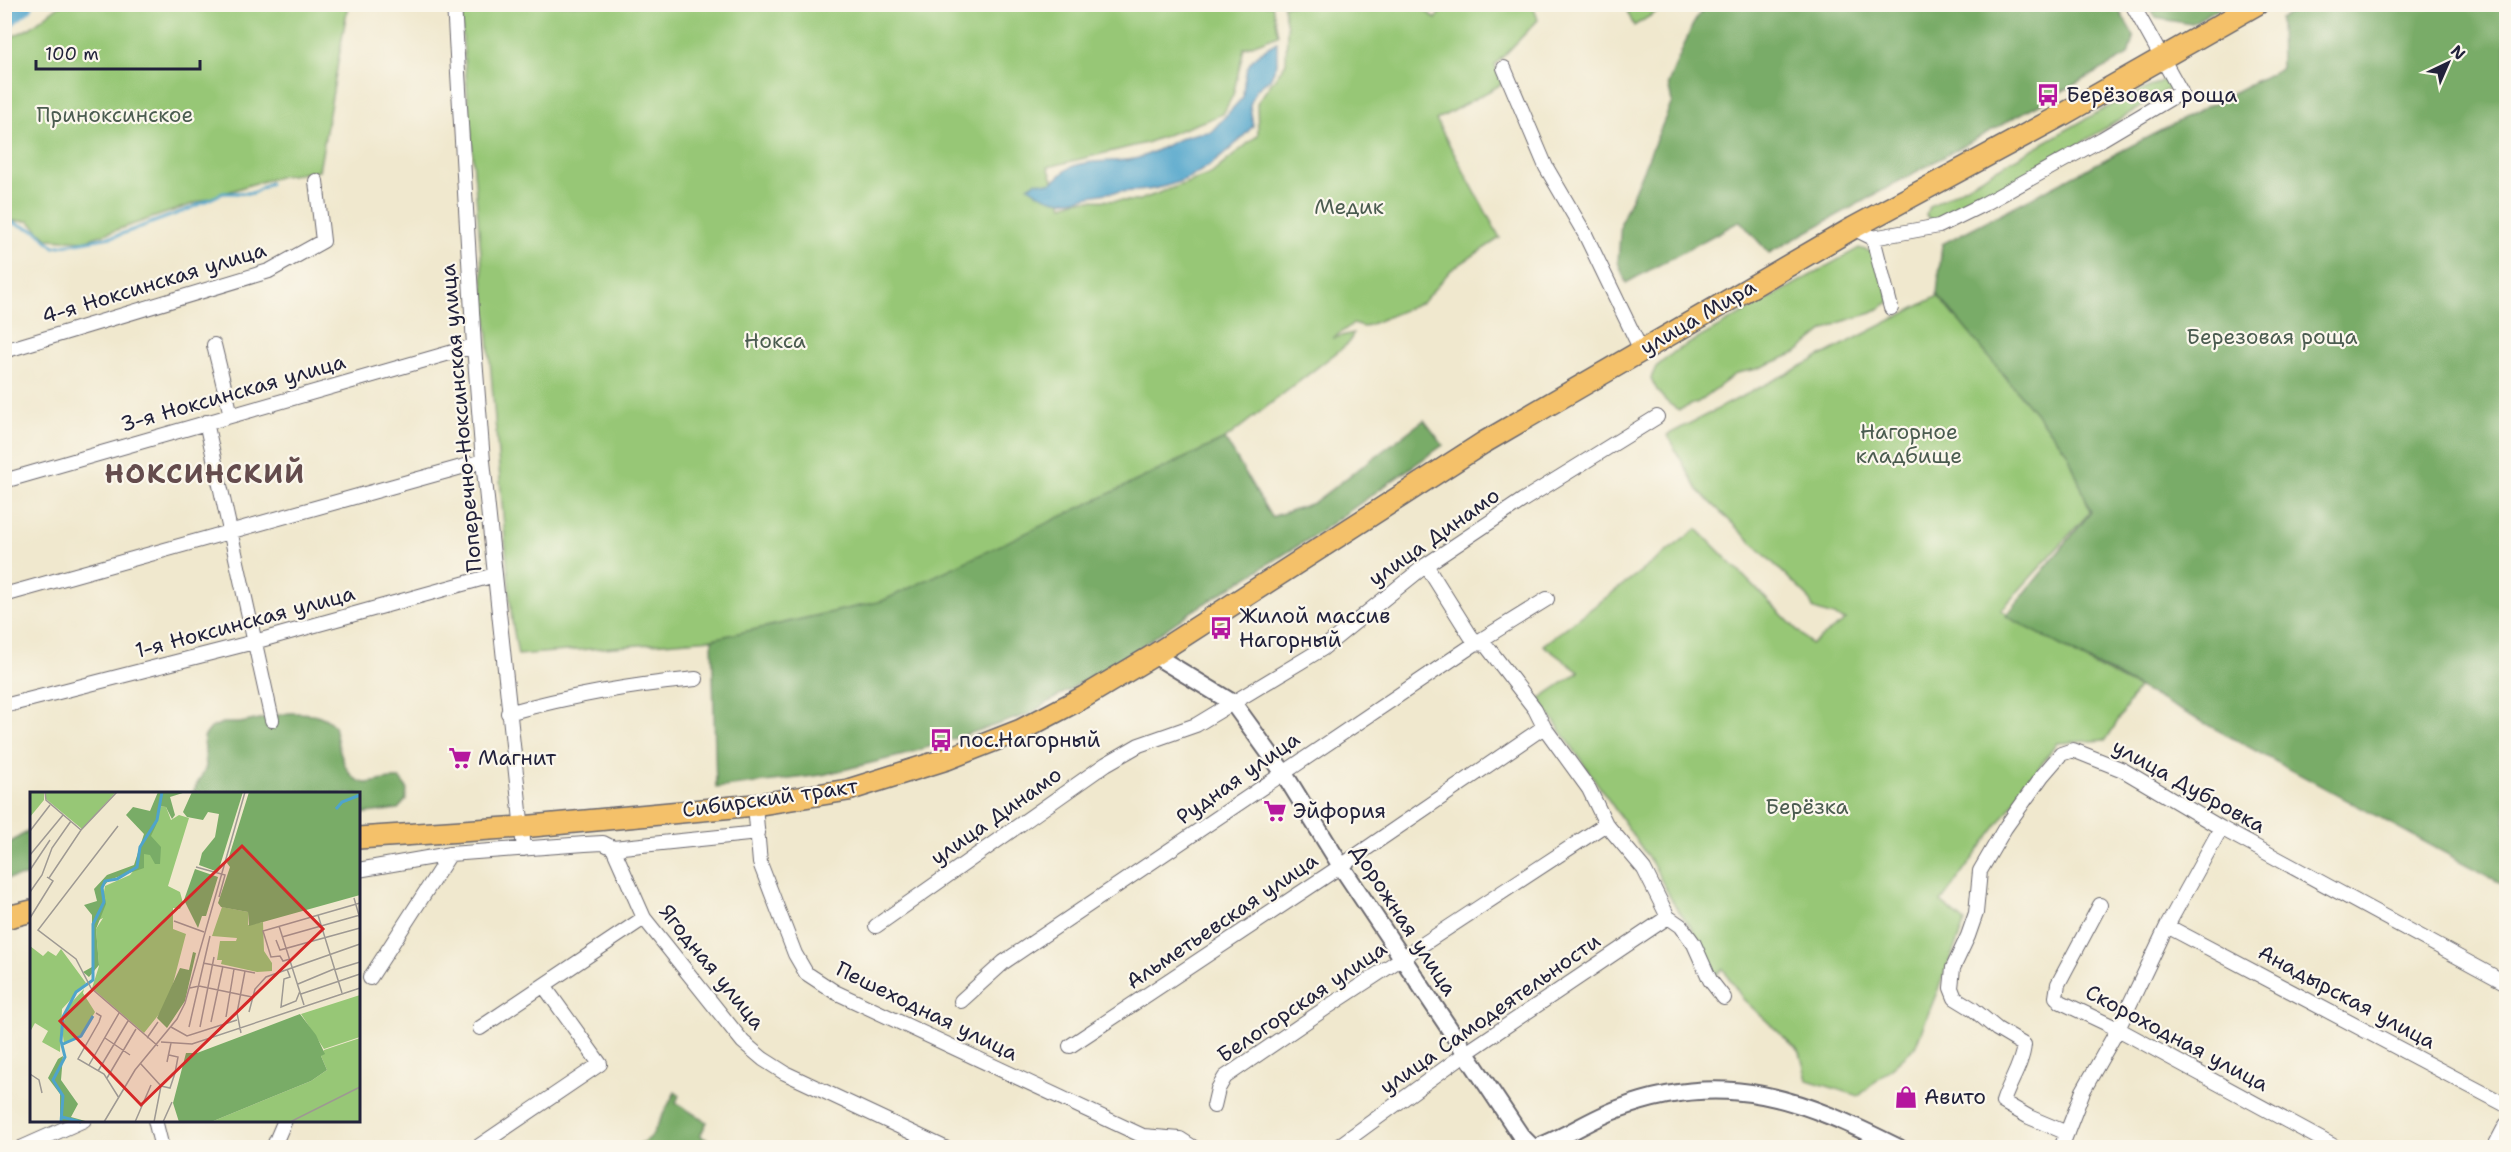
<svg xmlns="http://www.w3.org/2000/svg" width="2511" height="1152" viewBox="0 0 2511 1152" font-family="'Shantell Sans',sans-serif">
  <rect width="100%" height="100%" fill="#fbf7ec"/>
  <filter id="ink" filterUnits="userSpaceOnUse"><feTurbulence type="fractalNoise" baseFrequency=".0167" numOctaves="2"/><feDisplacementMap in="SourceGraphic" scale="12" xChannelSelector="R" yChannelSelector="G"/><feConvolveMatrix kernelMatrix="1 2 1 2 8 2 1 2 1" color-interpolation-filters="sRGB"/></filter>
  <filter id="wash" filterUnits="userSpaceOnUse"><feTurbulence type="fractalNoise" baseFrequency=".008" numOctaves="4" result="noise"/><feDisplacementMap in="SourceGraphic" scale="24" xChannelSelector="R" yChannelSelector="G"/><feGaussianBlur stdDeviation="1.35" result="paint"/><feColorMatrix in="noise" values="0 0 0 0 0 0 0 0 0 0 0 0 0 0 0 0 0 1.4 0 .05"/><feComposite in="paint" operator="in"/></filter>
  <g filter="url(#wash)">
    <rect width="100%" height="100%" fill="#f0e8ce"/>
    <!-- green -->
    <path fill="#97c776" stroke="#5c7458" stroke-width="1.5" d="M60,5H348L319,171L282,176L249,185L84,241L48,239L29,221H5V40L30,28Z
      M460,5H1272L1278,35L1244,48L1233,95L1223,114L1146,143L1048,167L1063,205L1078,200L1137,201L1211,174L1258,135L1257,103L1286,63L1287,27L1283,5H1419L1436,19L1443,5H1533L1538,20L1495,65L1502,84L1436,120L1500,238L1451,270L1423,302L1364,327L1353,324L1333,338L1353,333L1350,342L1225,439L1142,479L920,593L712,639L518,655L512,621Z
      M1624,5H1668L1634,26Z
      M2168,78L2172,87L2073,148L2063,157L1938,220H1930L1926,215L1929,207L2102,110Z
      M1859,248L1879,254L1890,302L1872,313L1841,322L1825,330L1796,353L1757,369L1737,373L1698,402L1679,410C1665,403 1657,393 1651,378L1656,367L1674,352Z
      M1938,296L2070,451L2090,512L2001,610L2097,667L2138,688L2106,740L2057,743L1941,902L1965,922L1915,1047L1859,1096L1807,1080L1800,1052L1743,999L1723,969L1716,976L1698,937L1675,906L1652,863L1539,699L1579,672L1543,645L1697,529L1811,644L1846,620L1814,610L1808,597L1698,490L1667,435Z"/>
    <!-- forest -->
    <path fill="#79ac67" stroke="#4e6751" stroke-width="1.5" d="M2309,4L2506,5V886L2006,616L2091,512L2067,452L1937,294L1942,244L2281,68L2280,19Z
      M1705,5H2116L2134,36L2128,55L1769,253L1740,221L1626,283L1618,262L1621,222L1672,102L1668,84L1692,26Z
      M2148,5H2224L2191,24L2155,18Z
      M1424,420L1443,445L1312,537L1194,610L1137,649L1029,714L904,755L822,775L716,788L712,639L882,601L1225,439L1271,517L1313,503Z
      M289,713C306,713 322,712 334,726C338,743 343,781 366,783C377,783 388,777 400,779L407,788L406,800L398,809L359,814L358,794H192L206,767L204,737L211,728L222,723H240Z
      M31,829V875L5,879V846Z
      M675,1092L679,1095L676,1103L707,1122L700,1136L721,1147H635L651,1137Z"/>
    <!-- water -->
    <path fill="#4fa4cb" stroke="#386383" stroke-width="1.5" d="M1277,42V64L1270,79L1256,90L1250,105L1253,126C1227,155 1197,180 1158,188C1141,192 1124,191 1107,193C1071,198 1062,210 1028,187L1036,182L1051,183C1057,179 1063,172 1069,168C1090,158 1116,164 1138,158C1167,149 1179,133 1211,132L1243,97C1244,65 1249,57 1277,42Z"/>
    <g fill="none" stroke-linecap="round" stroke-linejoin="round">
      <!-- stream -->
      <path stroke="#4fa4cb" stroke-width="3" d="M4,220L37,231L54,247L116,236L189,209L223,193H253L270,183"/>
      <!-- river -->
      <path stroke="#4fa4cb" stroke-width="20" d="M4,20L24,4"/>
    </g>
  </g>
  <g filter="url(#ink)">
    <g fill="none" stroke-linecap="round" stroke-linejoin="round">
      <!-- minor casing -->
      <g stroke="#6a676e" stroke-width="16">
        <path id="minor" d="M454,4L474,346L483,461L524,849
          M1504,68L1546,167L1585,234L1641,350
          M1853,228L1873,238L1939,226L1984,204L2102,139L2181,92L2132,4
          M1873,238L1891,308
          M214,345L231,415
          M4,351L269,271L323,241L316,181
          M206,422L272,720
          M4,481L474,346
          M1426,565L1470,635L1476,643L1485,644L1535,709L1544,727L1589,789L1606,824L1644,869L1668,917L1681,926L1694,944L1710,980L1724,998
          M4,595L483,461
          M4,706L254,642L495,575
          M508,713C572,695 631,685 696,679
          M755,805L760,863L795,954L806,973L835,992L1143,1136L1180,1139L1194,1148
          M613,848L758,833
          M358,870L450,854L585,844L603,843L613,848L644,918L743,1042L763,1059L785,1073L945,1148
          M2100,905L2058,984L2056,997L2061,1002L2118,1029L2337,1148
          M876,926L1106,764L1139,745L1196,725L1322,649L1426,565L1523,500L1657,417
          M2167,926L2506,1105
          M370,978L450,854
          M961,1001L1004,962L1476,643L1547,599
          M480,1028L644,918
          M1070,1046L1341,866L1544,727
          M1214,1106L1218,1089L1225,1077L1326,1008L1606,824
          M155,1120L162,1148
          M2067,1133L2029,1117L2003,1102C2009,1083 2022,1065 2024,1045L1997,1029L1973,1009L1955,998L1951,988L1953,968L1968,936L1976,913L1980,871L2005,828L2042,776L2061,754L2073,750L2123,770L2221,828L2506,983
          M21,1148L84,1120
          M273,1148L285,1120
          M476,1148L600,1064L544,986
          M1336,1148L1466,1053L1668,917
          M2061,1148L2083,1091L2118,1029L2167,926L2221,828
          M2494,1148L2506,1125"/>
      </g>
      <!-- tertiary casing -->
      <g stroke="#6a676e" stroke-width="20">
        <path id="tertiary" d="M1154,655L1233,703L1283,772L1341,866L1521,1136L1533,1148
          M1535,1148C1564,1138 1589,1120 1618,1109C1725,1068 1804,1100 1899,1148"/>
      </g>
      <!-- primary casing -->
      <g stroke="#6a676e" stroke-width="24">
        <path id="primary" d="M358,838L522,827L755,805L848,790L947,759L1021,730L1084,697L1154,655L1483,443L1853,228L2062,115L2257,4
          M4,918L32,911"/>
      </g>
      <!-- minor -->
      <use href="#minor" stroke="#fff" stroke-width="14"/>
      <!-- tertiary -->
      <use href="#tertiary" stroke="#fff" stroke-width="16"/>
      <!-- primary -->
      <use href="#primary" stroke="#f4c16b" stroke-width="21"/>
    </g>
  </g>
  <!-- icons -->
  <defs>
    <g id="bus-bare" transform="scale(1.8)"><path d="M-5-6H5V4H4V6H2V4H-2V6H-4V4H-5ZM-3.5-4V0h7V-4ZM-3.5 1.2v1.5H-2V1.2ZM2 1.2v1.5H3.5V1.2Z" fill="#b5179e" stroke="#fbf7ec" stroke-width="2.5" paint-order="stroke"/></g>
    <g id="supermarket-bare" transform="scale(1.8)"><path d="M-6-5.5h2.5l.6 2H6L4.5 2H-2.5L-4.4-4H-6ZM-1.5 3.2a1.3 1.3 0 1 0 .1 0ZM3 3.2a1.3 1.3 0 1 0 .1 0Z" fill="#b5179e" stroke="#fbf7ec" stroke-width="2.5" paint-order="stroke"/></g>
    <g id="shop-bare" transform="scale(1.8)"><path d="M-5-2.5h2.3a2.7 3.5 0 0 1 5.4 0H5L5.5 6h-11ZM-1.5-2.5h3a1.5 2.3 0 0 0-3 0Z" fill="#b5179e" stroke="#fbf7ec" stroke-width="2.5" paint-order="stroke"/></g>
  </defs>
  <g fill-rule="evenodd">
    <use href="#bus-bare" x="2048" y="95"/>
    <use href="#bus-bare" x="1221" y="628"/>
    <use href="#bus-bare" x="941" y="740"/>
    <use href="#supermarket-bare" x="460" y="758"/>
    <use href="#supermarket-bare" x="1275" y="811"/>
    <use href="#shop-bare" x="1906" y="1097"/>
  </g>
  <g text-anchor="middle" stroke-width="4.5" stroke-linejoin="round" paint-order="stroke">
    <!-- poi labels -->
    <g font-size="21" fill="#22223b" stroke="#fbf7ec" text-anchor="start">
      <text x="2066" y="102">Берёзовая роща</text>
      <text x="1239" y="623">Жилой массив<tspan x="1239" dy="24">Нагорный</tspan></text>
      <text x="959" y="747">пос.Нагорный</text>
      <text x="478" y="765">Магнит</text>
      <text x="1293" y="818">Эйфория</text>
      <text x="1924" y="1104">Авито</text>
    </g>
    <!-- park labels -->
    <g font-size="21" fill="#4b5c50" stroke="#fbf7ec">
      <text x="115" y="122">Приноксинское</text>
      <text x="1349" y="214">Медик</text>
      <text x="2272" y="344">Березовая роща</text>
      <text x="775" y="348">Нокса</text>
      <text x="1909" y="439">Нагорное<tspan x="1909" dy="24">кладбище</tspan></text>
      <text x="1807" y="814">Берёзка</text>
    </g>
    <!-- street labels -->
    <g font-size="21" fill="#22223b" stroke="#fbf7ec">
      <text transform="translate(154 283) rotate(-17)" y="7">4-я Ноксинская улица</text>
      <text transform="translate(1698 317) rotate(-30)" y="7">улица Мира</text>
      <text transform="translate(233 393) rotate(-16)" y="7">3-я Ноксинская улица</text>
      <text transform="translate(461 418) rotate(-95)" y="7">Поперечно-Ноксинская улица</text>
      <text transform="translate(1434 537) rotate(-35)" y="7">улица Динамо</text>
      <text transform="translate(245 622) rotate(-15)" y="7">1-я Ноксинская улица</text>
      <text transform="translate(1238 778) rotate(-35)" y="7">Рудная улица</text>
      <text transform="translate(2189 786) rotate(29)" y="7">улица Дубровка</text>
      <text transform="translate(770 798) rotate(-8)" y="7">Сибирский тракт</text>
      <text transform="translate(996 816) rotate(-35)" y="7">улица Динамо</text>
      <text transform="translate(1404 920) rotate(57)" y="7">Дорожная улица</text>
      <text transform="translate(1222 921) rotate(-34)" y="7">Альметьевская улица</text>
      <text transform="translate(712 967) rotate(51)" y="7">Ягодная улица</text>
      <text transform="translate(2347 997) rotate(28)" y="7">Анадырская улица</text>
      <text transform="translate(1302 1002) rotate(-34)" y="7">Белогорская улица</text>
      <text transform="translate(927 1011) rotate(26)" y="7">Пешеходная улица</text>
      <text transform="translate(1490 1014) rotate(-35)" y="7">улица Самодеятельности</text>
      <text transform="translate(2177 1038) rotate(28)" y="7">Скороходная улица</text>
    </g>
    <!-- district labels -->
    <g font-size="27" font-weight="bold" letter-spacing="1.5" fill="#644c4d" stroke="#fbf7ec">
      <text x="205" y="483">НОКСИНСКИЙ</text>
    </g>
  </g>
  <!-- overview -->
  <g transform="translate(30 792)">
    <rect width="330" height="330" fill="#f0e8ce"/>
    <path d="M0,0H14V8L0,25ZM16,0H86L52,37L16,7ZM128,14L136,15L141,28L149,23L159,26L138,94L150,100L153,111L150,117L143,116V137L156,142L138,211L114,241L62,196L69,174L66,137L73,126L69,128L75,94L100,83L111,70L113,55L128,29ZM192,115L218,120V133L233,130L234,159L242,171V179L227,180L191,172L192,168H187L190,149H206L207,146L182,144ZM0,154L13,164L18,159L26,164L31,157L56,191L32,217L30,260L12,250L18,239L5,231L0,240ZM54,197L53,201L65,220L53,241L34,253L32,235L40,212ZM330,203V245L294,257L271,222ZM330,246V330H181L281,289L297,278L291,264L294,258Z" fill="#97c776"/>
    <path d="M128,0H156L140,5L145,23L142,27L136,15L128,14V29L121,44L131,55L130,72H125L120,63L114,62V76L79,88L73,95L76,112L66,137L69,173L59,185L53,180L62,175V123L54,113L67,109L64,97L77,83L104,73L114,42L96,23L103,15L120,19ZM162,0H213L188,80L169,73L172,61L185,45L189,22L178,20L173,28L157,25L153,20ZM219,0H330V103L219,134L218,120L191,115L188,111L200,75L197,71ZM165,77L188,85L176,124H172L168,136L154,108ZM163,160L166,161L155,209L137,236L127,226L150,176L159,178ZM270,222L286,243L295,262L291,264L297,278L281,289L181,330H149L143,311L156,261H167ZM33,264L31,288L48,312L41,325L59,330H30V302L18,286L28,267Z" fill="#79ac67"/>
    <path fill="none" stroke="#4fa4cb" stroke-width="3" d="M306,17L312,10L330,3M33,252L51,244L63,224M32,325L51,330M31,330L33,304L23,288L35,265L31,249L33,225L46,200L63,188V132L74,110L72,96L75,89L87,87L107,75L110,55L127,28L132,0"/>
    <path fill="none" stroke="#9e9993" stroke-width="1.5" d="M15,0L16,8L51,38M88,34L8,138L46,167L61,196L128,254M0,39L20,13M0,63L33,23M166,75L195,83L189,105M0,78L20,48M19,86L51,38L87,0M0,100L12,83L22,56L41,29M324,106L330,127M288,123L312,201M0,126L23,89L17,85M144,129L174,140M249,134L274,213M252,145L330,123M246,148L250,158L330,136M260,167L253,169L250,164L241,165L233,139L330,111M173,171L225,181M257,177L260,185L254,187L251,215L266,209L270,199M304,178L330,170M268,192L304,177M160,196L169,194L222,205M271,202L330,182M219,220L225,197L236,185L330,152M66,221L71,224L69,230L48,267L74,282L89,306M196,225L204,177M181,230L193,174M141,235L157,244L207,228M159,235L180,144M170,235L184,165M211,241L207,221L215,179M75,246L100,263M117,246L128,230M131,250L162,252L330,196M137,270L141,251M110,271L131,294L124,330M59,273L89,221M68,279L98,229M0,282L9,288L12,301M77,286L106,237M131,294L140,296L145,281L148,265L139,263M74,330L105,278L147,227L155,211L215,0M105,330L121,293M133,330L142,310M260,330L330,295"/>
    <path fill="#d62828" fill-opacity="0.15" stroke="#d62828" stroke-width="3" d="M212,54L293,137L111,313L30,229Z"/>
    <rect width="330" height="330" fill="none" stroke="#22223b" stroke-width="3"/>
  </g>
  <!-- margin -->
  <rect width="2511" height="1152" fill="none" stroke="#fbf7ec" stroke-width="24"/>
  <!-- north arrow -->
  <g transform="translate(2448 63) rotate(44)" stroke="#fbf7ec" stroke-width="4.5" paint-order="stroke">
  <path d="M0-4.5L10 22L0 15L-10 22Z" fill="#22223b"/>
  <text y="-9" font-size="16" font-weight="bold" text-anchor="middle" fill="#22223b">N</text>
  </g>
  <!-- scale -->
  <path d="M36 60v9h164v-9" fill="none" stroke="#22223b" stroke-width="3"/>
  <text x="45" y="60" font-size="18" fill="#22223b" stroke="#fbf7ec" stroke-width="4.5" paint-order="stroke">100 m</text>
</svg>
